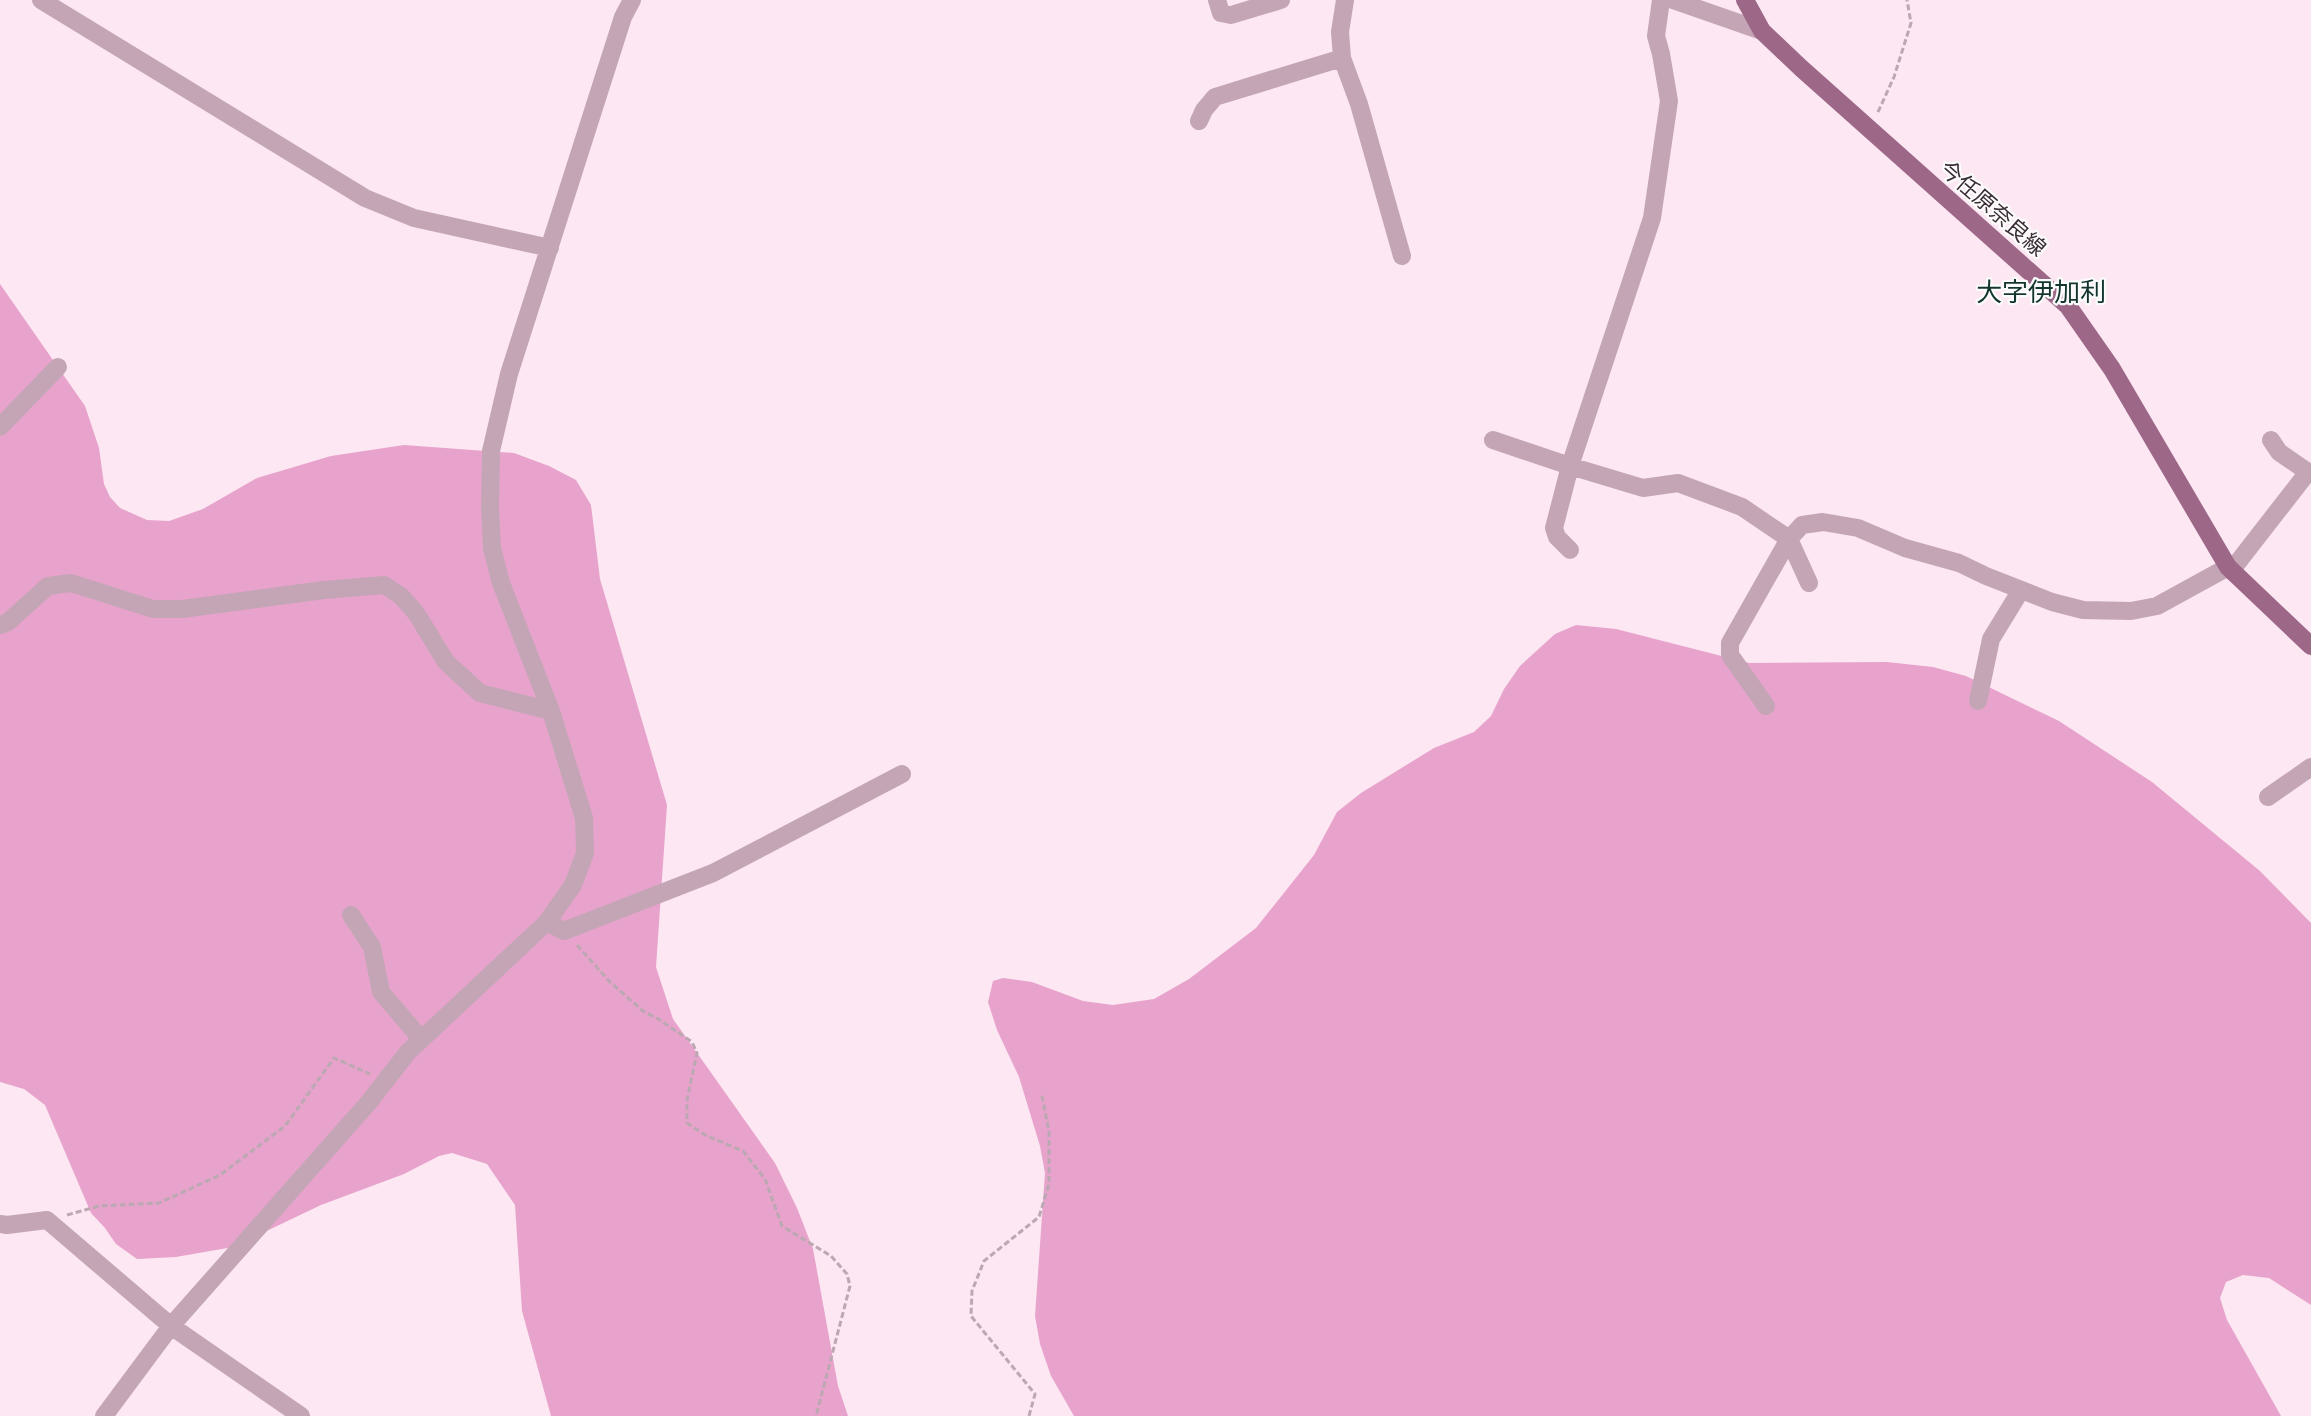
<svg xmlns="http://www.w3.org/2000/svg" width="2311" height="1416" viewBox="0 0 2311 1416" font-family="'Exo 2','Noto Sans JP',sans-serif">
  <rect width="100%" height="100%" fill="#fce7f2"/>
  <!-- forest -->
  <path fill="#e8a3cc" d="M0,284L85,406L99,448L104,484L110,497L120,508L147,520L169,521L203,509L257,478L331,456L404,445L514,453L549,466L576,480L591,505L600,579L667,805L656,967L673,1019L775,1163L797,1208L813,1249L838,1386L848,1416H551L522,1311L515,1205L487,1164L452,1153L439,1156L404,1174L321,1205L233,1247L176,1257L137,1259L116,1244L105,1228L91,1213L45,1105L24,1089L0,1082Z
    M1576,625L1616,629L1749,663L1887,662L1933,667L1966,676L2059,721L2152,782L2260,871L2311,923V1305L2269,1278L2243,1275L2226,1282L2220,1298L2227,1320L2281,1416H1074L1051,1376L1040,1344L1035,1316L1045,1173L1040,1146L1019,1077L997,1030L988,1002L993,981L1003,978L1032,982L1083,1001L1113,1005L1154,999L1189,979L1256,928L1314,855L1337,812L1361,793L1434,748L1474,732L1491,716L1504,689L1520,666L1555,634Z"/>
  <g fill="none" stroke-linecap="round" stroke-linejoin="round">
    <!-- path -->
    <path stroke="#bba8b2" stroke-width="3" stroke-dasharray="6 3" stroke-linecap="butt" d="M1878,112L1894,77L1911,23L1907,0
      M577,945L610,982L643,1011L660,1020L692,1042L697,1053L687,1100V1123L707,1136L743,1151L765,1179L782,1226L831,1256L847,1274L850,1286L816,1416
      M67,1215L99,1206L159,1203L220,1175L285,1126L334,1058L370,1074
      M1029,1416L1035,1394L971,1316L972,1291L984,1261L1039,1217L1049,1184V1132L1042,1096"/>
    <!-- minor -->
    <path stroke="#c4a5b6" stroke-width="18" d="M41,0L365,198L414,218L550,248
      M1217,0L1221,13L1231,15L1281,0
      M1345,0L1340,32L1342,58L1359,104L1402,256
      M1673,0L1762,31
      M1199,121L1204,110L1215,97L1342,58
      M0,427L58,367
      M1493,440L1570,466L1652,218L1669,101L1661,54L1656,36L1661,0
      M2271,440L2279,452L2308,472
      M1570,550L1557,537L1554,528L1570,466L1643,488L1678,483L1742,507L1789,539L1809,583
      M2231,571L2308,472L2311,474
      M0,625L8,622L48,586L71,583L153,609H182L324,590L384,585L401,596L416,613L446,662L480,693L551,711
      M1978,701L1991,639L2021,590
      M1766,706L1730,655V643L1789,539L1802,525L1823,522L1858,528L1905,548L1959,563L1986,576L2052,602L2083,610L2131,611L2157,606L2228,567
      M2268,797L2311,767
      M351,915L372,947L381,992L421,1039
      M547,922L564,931L713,873L902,774
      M0,1224L7,1225L47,1220L171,1326L301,1416
      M104,1416L171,1326L369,1102L408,1052L547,922L573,885L585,853L584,818L551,711L501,583L492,548L490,508L491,451L509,374L623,17L632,0"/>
    <!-- major -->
    <path stroke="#9d6788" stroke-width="18" d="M1745,0L1762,31L1801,68L2068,306L2112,369L2228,567L2311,646"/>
  </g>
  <g text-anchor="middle" stroke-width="4.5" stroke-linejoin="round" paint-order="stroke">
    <!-- street labels -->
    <g font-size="22" fill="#3b2d35" stroke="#fbfbfb">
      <text transform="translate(1993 208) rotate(41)" y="8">今任原奈良線</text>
    </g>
    <!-- quarter labels -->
    <g font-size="26" fill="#14352f" stroke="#fbfbfb">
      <text x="2041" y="301">大字伊加利</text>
    </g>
  </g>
</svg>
